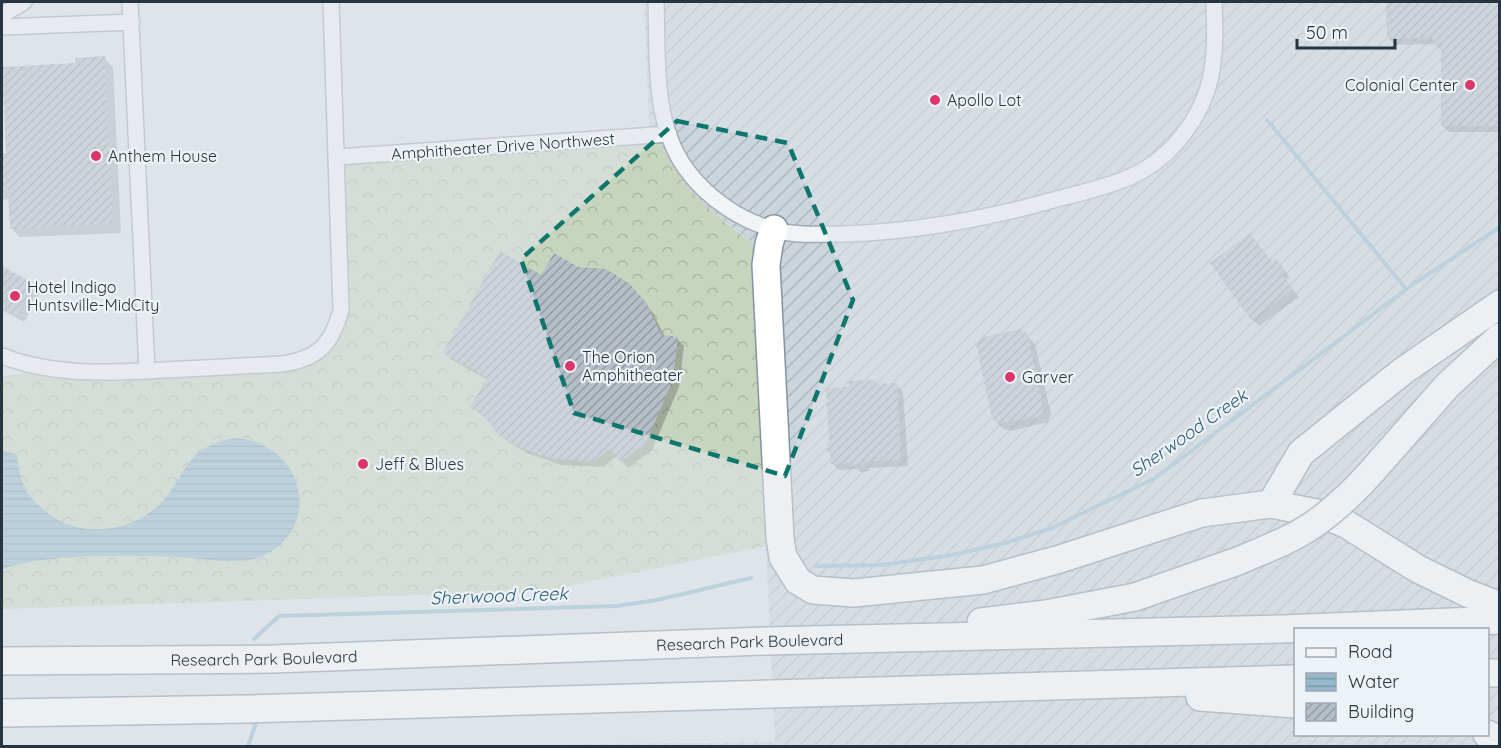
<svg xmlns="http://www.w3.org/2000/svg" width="1501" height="748" viewBox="0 0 1501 748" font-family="Quicksand,sans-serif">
  <defs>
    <pattern id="industrial-furrows" width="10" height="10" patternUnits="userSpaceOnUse" patternTransform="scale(1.5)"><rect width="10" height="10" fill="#ccd4dc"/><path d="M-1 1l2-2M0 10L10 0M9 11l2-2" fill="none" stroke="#afb7be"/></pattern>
    <pattern id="forest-crowns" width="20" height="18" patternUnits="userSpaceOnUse" patternTransform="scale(1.5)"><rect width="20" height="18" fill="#c7d4be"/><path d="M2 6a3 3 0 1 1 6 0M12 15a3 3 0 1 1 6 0" fill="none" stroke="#abb7a4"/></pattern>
    <pattern id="water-rules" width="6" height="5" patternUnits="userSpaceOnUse" patternTransform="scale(1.5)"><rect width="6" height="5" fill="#95bace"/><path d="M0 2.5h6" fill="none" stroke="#7998a9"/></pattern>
    <pattern id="building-hatch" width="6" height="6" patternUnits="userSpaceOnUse" patternTransform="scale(1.5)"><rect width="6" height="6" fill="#b5bec7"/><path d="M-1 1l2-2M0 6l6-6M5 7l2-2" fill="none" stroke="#939ba3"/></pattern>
  </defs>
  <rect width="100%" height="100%" fill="#dee4e9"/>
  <!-- industrial -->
  <path fill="url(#industrial-furrows)" fill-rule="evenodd" d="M644,2H1499V746H428L775,742L766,546L758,247L705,206L686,185L671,164L659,142L650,141ZM1296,630H1488V734H1296Z"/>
  <!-- forest -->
  <path fill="url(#forest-crowns)" d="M659,142C686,194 712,213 758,247L766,546L542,591L2,609V376L55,369L304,360L335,331L337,157Z"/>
  <!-- water -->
  <path fill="url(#water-rules)" d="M234,438C296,440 325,515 272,551C245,569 208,558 178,557C130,555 46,553 2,569V450L17,455C20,486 29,501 55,518C70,528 87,530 104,529C130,527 155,514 170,492C179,480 185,465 197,454C207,445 221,441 234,438Z"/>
  <!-- shadow -->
  <path fill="#0003" d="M2,2H17L13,4L2,5Z
    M1388,2H1500V132H1449L1442,125V51L1435,44L1395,45L1388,38Z
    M104,58L113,67L121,233L20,237L11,228L10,199L2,200V155H8L5,97H2V68L77,65Z
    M1250,235L1273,264L1283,268L1290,278L1286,280L1299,297L1259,326L1252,319Z
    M2,267L34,285L41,292L24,322L2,310Z
    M578,268L636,293L653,313L665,337L677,339L684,346L679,387L652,450L628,468L617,456L601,467L561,465L527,453L508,442L489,420L472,408L488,380L452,360L445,353L542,277Z
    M1024,332L1035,344L1051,414L1048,422L1011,431L1002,428L995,421Z
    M875,381L879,386L897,385L903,392L908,466L869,468V471L860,472L858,469L839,470L832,463V455L829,452L851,388Z"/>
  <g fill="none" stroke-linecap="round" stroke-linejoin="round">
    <!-- stream -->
    <path stroke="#95bace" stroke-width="4" d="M1267,120L1406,289
      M816,566L882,565L952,555L1005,543L1052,528L1155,478L1412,285L1500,227
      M254,639L279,616L617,606L657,600L751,578
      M248,746L256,723"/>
  </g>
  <!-- building -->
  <path fill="url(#building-hatch)" d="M1386,2H1500V126H1441V45L1433,44V38H1387Z
    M105,56L113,224L10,229L8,190L2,191V153H6L2,67L76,63L75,58Z
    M1250,233L1272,262L1276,259L1285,270L1281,273L1293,289L1251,320L1210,263Z
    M500,251L541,275L554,253L578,267L606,269L630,284L647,304L661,335L678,337L673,379L646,443L620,462L610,449L594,461L553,459L518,447L499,435L483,415L470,408L487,378L443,353Z
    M2,266L35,284L17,316L2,308Z
    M1020,329L1025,331L1028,336L1044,411L1038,417L998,424L992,418L976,344L980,338Z
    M875,380L876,384L897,383L901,460L863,462V465L852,466V463L831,464L830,452L827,453V442H829L826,388L849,387V381Z"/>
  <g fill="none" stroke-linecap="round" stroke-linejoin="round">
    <!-- street casing -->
    <g stroke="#a3acb4" stroke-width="18">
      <path id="street" d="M130,2L147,371
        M656,2C658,56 652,122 686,169C708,199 742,222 779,231C799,236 821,234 842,234C915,232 986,219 1057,199C1081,193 1107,187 1130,177C1148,169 1165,156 1177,142C1216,97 1216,57 1214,2
        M2,15L24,2
        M2,27L132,22
        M337,157L669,134
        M2,356C54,376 109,373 164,370C204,368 243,366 283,364C319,358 331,345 341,310L331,2"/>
    </g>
    <!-- highway casing -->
    <g stroke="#8494a2" stroke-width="30">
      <g id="highway">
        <path d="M774,229L769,244L766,265L780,538L783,557L798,581L813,590L854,593L983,580L1060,559L1202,513L1271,504L1321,514L1346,524L1418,569L1467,593L1500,606"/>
        <path d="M1381,461L1447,386L1500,337"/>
        <path d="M1271,504L1301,453L1403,371L1500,304"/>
        <path d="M981,622L1046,614L1135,597L1238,561"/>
        <path id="s1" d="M2,661L273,659L766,641L1282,629L1500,620"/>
        <path d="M1488,673H1500"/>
        <path d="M1200,697L1296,704"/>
        <path d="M2,713L247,709L1296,679"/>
        <path d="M1487,734L1500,740"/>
      </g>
    </g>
    <!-- street -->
    <use href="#street" stroke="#f1f4f7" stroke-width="15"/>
    <!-- highway -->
    <use href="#highway" stroke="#fff" stroke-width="27"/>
    <!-- highway-bridge casing -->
    <g stroke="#8494a2" stroke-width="30" stroke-linecap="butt">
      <path id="highway-bridge" d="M1238,561C1266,549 1297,538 1321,519C1344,502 1363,482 1381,461"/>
    </g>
    <!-- highway-bridge -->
    <use href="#highway-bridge" stroke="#fff" stroke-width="27"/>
  </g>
  <!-- marked area -->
  <path d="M0 0H1501V748H0ZM677,121L788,143L853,300L785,476L574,413L521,259Z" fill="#dee4e9" fill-opacity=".55" fill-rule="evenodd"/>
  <path fill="none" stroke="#0f766e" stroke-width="4.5" stroke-dasharray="12 8" stroke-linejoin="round" d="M677,121L788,143L853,300L785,476L574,413L521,259Z"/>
  <!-- markers -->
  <g fill="#dd3569" stroke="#eef3f7" stroke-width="2">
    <circle cx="1470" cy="85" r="6"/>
    <circle cx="935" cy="100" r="6"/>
    <circle cx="96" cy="156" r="6"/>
    <circle cx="15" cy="296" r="6"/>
    <circle cx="570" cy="366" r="6"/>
    <circle cx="1010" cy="377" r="6"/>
    <circle cx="363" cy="464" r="6"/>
  </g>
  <g text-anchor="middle" stroke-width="4.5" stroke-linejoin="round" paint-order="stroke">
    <!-- poi labels -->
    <g font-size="16" fill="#253542" stroke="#eef3f7" text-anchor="start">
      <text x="1458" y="91" text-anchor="end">Colonial Center</text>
      <text x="947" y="106">Apollo Lot</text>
      <text x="108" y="162">Anthem House</text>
      <text x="27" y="293">Hotel Indigo<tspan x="27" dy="18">Huntsville-MidCity</tspan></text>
      <text x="582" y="363">The Orion<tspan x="582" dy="18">Amphitheater</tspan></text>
      <text x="1022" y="383">Garver</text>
      <text x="375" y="470">Jeff &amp; Blues</text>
    </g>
    <!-- street labels -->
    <g font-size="16" fill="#253542" stroke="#eef3f7">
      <text transform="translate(503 146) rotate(-4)" y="6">Amphitheater Drive Northwest</text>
      <text dy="6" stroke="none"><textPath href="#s1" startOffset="748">Research Park Boulevard</textPath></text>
      <text dy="6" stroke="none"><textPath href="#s1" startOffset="262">Research Park Boulevard</textPath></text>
    </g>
    <!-- water labels -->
    <g font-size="18" font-style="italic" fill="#2b5c7a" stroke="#eef3f7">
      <text transform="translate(1189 433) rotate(-35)" y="6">Sherwood Creek</text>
      <text transform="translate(499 596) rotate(-2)" y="6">Sherwood Creek</text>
    </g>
  </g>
  <!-- border -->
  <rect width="1501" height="748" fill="none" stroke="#253542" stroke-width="6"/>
  <!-- legend -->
  <rect x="1294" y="628" width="195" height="108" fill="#eef3f7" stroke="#9ea7af" stroke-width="1.5"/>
  <rect x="1306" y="648" width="30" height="9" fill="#f1f4f7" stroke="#9ea7af" stroke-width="1.5"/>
  <text x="1348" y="658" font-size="18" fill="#253542">Road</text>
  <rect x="1306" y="673" width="30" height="18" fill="url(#water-rules)" stroke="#9ea7af" stroke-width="1.5"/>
  <text x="1348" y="688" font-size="18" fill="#253542">Water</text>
  <rect x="1306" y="703" width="30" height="18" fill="url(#building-hatch)" stroke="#9ea7af" stroke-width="1.5"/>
  <text x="1348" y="718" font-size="18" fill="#253542">Building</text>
  <!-- scale -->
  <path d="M1297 39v9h98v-9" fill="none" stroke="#253542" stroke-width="3"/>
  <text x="1306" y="39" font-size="18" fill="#253542" stroke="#eef3f7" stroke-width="4.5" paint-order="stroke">50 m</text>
</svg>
